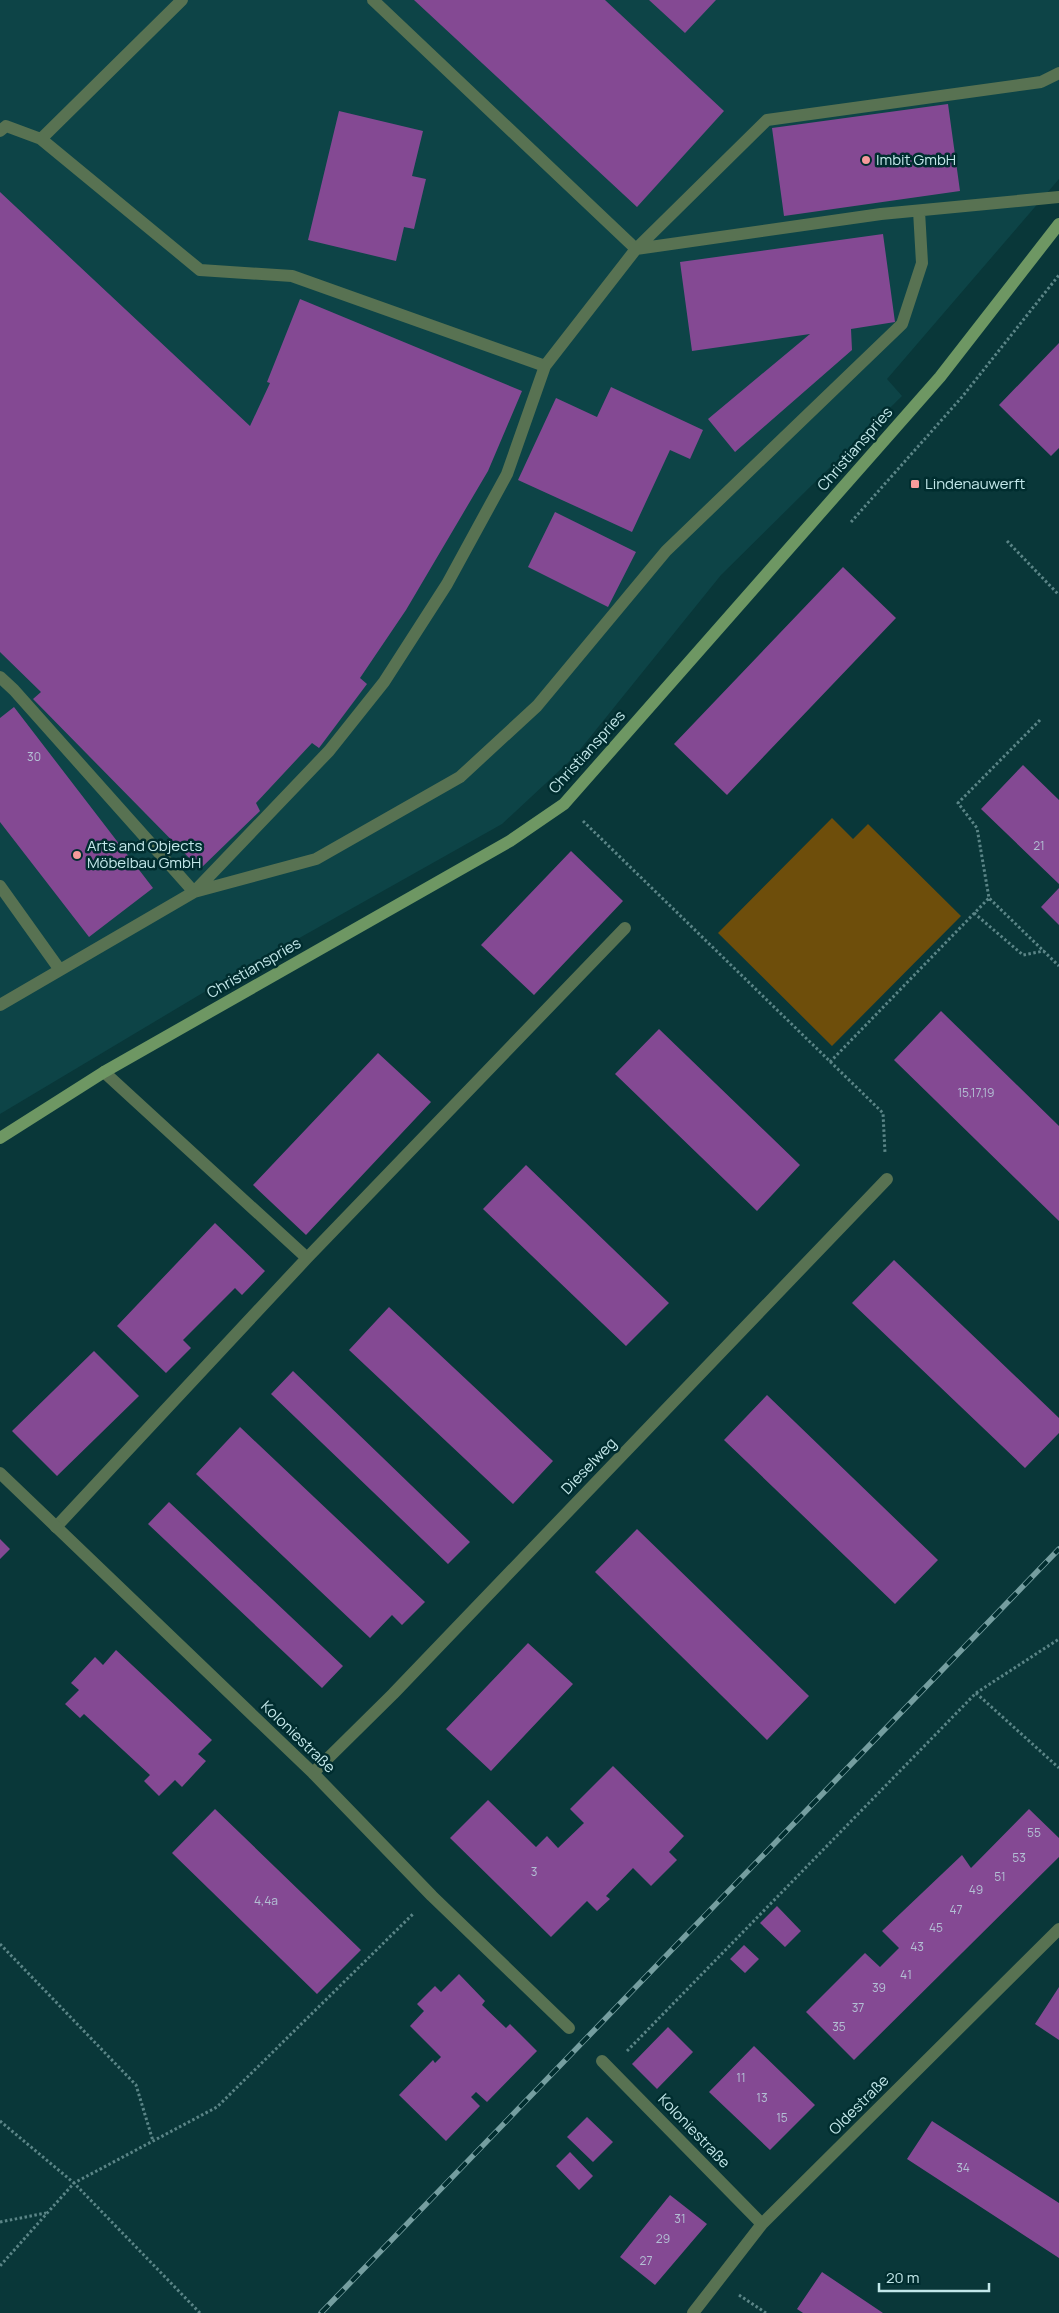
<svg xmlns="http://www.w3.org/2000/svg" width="1059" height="2313" viewBox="0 0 1059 2313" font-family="Manrope,sans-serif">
  <rect width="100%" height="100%" fill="#093739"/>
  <!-- built -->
  <path fill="#0d4447" d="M0,0H1059V179L887,379L902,396L721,575L574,757L502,824L216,985L0,1114Z"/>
  <!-- green -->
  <path fill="#6e4e0b" d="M832,818L853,839L868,824L961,916L832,1046L718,933Z"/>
  <!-- building -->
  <path fill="#844993" d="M414,0H605L724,111L637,207Z
    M649,0H716L685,33Z
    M948,104L960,191L784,216L772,128Z
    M339,111L423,131L412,176L426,179L414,229L404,227L396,261L308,240Z
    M0,192L250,426L270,383L267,382L300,299L522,391L488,471L406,610L360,678L367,684L319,748L312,743L256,803L260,811L200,869L33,699L41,692L0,652Z
    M883,234L895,322L851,329L852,350L735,452L708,419L810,334L692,351L680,262Z
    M1059,343V448L1051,456L999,405Z
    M611,387L703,430L690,459L670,450L632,532L518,480L556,398L597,417Z
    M555,512L636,552L608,607L528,567Z
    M843,567L896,618L727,795L674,744Z
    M14,707L153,888L89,937L0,822V718Z
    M1023,765L1059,800V884L981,809Z
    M571,851L623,901L534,995L481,945Z
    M1059,888V925L1041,907Z
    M941,1011L1059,1126V1221L894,1060Z
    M659,1029L800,1165L757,1211L615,1074Z
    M378,1053L431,1102L306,1235L253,1185Z
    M526,1165L669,1303L626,1346L483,1209Z
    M215,1223L265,1271L242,1295L235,1288L183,1340L191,1348L166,1373L117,1326Z
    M894,1260L1059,1418V1433L1025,1468L852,1303Z
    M389,1307L553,1461L513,1504L349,1350Z
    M94,1351L139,1396L57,1476L12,1431Z
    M293,1371L470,1542L448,1564L271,1394Z
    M767,1395L938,1560L895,1604L724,1440Z
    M240,1427L425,1602L402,1625L392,1615L370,1638L196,1474Z
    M169,1502L343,1666L322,1688L148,1524Z
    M637,1529L809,1696L767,1740L595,1572Z
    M0,1539L10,1549L0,1559Z
    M528,1643L573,1684L491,1771L446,1729Z
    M116,1650L212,1740L198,1754L206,1761L182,1787L175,1780L159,1796L144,1781L150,1775L84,1714L80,1718L65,1704L79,1690L71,1683L95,1657L103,1665Z
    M613,1766L684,1836L669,1852L677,1860L651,1886L633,1868L606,1896L610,1899L597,1911L587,1901L551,1937L450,1838L488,1800L536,1847L547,1836L558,1848L584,1823L570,1809Z
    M215,1809L361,1950L317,1994L172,1853Z
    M1029,1809L1059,1838V1857L854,2060L806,2012L865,1953L880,1967L899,1948L882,1931L962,1855L971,1868Z
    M777,1906L801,1931L785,1947L760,1923Z
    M744,1945L759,1959L745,1973L730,1959Z
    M459,1974L485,2001L482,2005L506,2028L510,2024L537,2051L487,2102L476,2092L471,2097L480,2106L446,2141L399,2095L433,2060L435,2063L441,2057L410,2026L424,2011L417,2004L435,1986L441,1992Z
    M1059,1987V2040L1035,2024Z
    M668,2027L693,2052L657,2089L632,2064Z
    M754,2046L815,2105L770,2150L709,2092Z
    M587,2117L613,2142L593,2162L567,2137Z
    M932,2121L1059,2203V2258L907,2159Z
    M570,2152L593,2176L579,2190L556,2166Z
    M670,2195L707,2224L655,2285L620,2257Z
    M822,2272L883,2313H803L797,2309Z"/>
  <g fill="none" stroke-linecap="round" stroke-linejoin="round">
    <!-- path -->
    <path stroke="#5b8587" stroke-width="3" stroke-dasharray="2.5 2.5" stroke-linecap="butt" d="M851,522L962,397L1059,275
      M1007,541L1059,595
      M1040,720L958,803L977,828L989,898L1059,966
      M583,821L883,1113L885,1153
      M974,913L1023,955L1044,951
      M830,1062L989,898
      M976,1693L1059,1768
      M0,1944L136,2085L153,2141
      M627,2051L976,1693L1059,1639
      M0,2121L74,2183L0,2266
      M0,2222L46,2213
      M739,2295L766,2313
      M200,2313L74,2183L217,2107L414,1913"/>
    <!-- lane -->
    <path stroke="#587252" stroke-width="12" d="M373,0L636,249L767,120L1041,82L1059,73
      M0,131L6,126L41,139L200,270L292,276L545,366L636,249L881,214L1059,197
      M41,139L182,0
      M0,677L14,690L194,892L329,751L384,682L447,584L507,474L545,366
      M0,886L60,970
      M0,1005L194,892L316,859L460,777L537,706L666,551L902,324L922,263L919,211
      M104,1072L307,1258
      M56,1527L307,1258L625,928"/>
    <!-- street -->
    <path stroke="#587252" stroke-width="12" d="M0,1473L313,1773L432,1896L569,2028
      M313,1773L393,1694L887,1179
      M602,2061L762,2224
      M693,2313L762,2224L1059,1929"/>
    <!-- secondary -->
    <path stroke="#6e9763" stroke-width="12" d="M0,1138L104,1072L510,841L564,804L940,377L1059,224"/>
    <!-- rail casing -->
    <g stroke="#759ea0" stroke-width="5.5">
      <path id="rail" d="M321,2313L1059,1549"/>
    </g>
    <!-- rail -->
    <use href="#rail" stroke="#002d2f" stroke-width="4" stroke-dasharray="11" stroke-linecap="butt"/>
  </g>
  <!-- markers -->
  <g fill="#f59b9b" stroke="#002d2f" stroke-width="2">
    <circle cx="866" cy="160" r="5"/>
    <rect x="910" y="479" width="10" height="10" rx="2.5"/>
    <circle cx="77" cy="855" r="5"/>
  </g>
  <g text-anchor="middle" stroke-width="5" stroke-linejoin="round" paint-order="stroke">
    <!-- number labels -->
    <g font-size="12" fill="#b3c0d4">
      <text x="34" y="761">30</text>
      <text x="1039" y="850">21</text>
      <text x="976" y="1097">15,17,19</text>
      <text x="1034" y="1837">55</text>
      <text x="1019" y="1862">53</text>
      <text x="534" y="1876">3</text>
      <text x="1000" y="1881">51</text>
      <text x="976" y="1894">49</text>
      <text x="266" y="1905">4,4a</text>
      <text x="956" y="1914">47</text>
      <text x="936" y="1932">45</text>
      <text x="917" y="1951">43</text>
      <text x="906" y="1979">41</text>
      <text x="879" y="1992">39</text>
      <text x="858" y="2012">37</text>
      <text x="839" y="2031">35</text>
      <text x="741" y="2082">11</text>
      <text x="762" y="2102">13</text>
      <text x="782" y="2122">15</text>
      <text x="963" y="2172">34</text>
      <text x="680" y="2223">31</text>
      <text x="663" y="2243">29</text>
      <text x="646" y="2265">27</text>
    </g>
    <!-- poi labels -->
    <g font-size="15" fill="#c3e8ea" stroke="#002d2f" text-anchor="start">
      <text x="876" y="165">lmbit GmbH</text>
      <text x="925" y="489">Lindenauwerft</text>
      <text x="87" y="851">Arts and Objects<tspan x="87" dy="17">Möbelbau GmbH</tspan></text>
    </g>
    <!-- street labels -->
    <g font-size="15" fill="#c3e8ea" stroke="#002d2f">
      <text transform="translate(855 449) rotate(-49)" y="5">Christianspries</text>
      <text transform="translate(587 752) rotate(-48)" y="5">Christianspries</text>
      <text transform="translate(254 968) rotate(-30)" y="5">Christianspries</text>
      <text transform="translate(589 1466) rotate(-46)" y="5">Dieselweg</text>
      <text transform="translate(298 1737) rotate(44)" y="5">Koloniestraße</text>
      <text transform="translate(859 2105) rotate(-45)" y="5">Oldestraße</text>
      <text transform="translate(694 2131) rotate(46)" y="5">Koloniestraße</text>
    </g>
  </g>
  <!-- scale -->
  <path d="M879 2283v8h110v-8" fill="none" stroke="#c3e8ea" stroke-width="2.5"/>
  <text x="886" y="2283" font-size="15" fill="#c3e8ea" stroke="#002d2f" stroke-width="4" paint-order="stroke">20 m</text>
</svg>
